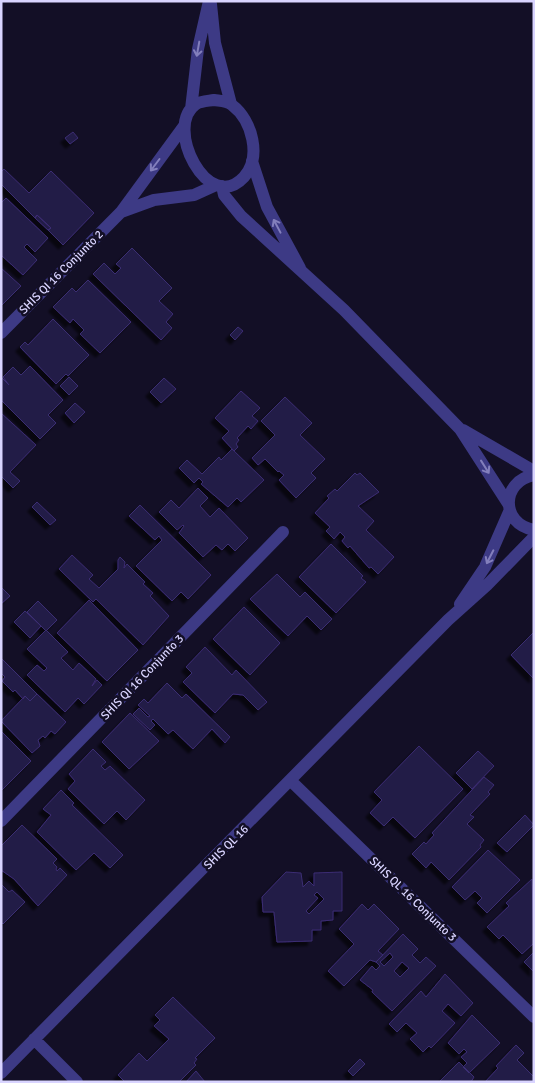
<svg xmlns="http://www.w3.org/2000/svg" width="535" height="1083" viewBox="0 0 535 1083" font-family="Signika,sans-serif">
  <defs>
    <filter id="shadow"><feDropShadow dx="-4.5" dy="4.5" stdDeviation="1" flood-color="#0009"/></filter>
  </defs>
  <rect width="100%" height="100%" fill="#130f26"/>
  <!-- building -->
  <path fill="#241b47" stroke="#3b2d73" fill-rule="evenodd" filter="url(#shadow)" d="M73,132L78,138L70,144L65,138Z
    M4,169L29,193L51,171L94,213L63,245L48,230L51,228L37,215L35,218L1,184V172Z
    M6,198L48,238L35,252L27,244L24,247L37,260L23,275L1,255V203Z
    M37,215L51,228L50,229L48,230L35,218Z
    M132,248L172,288L159,301L173,314L166,322L172,328L161,340L93,274L104,263L115,274L121,268L116,264Z
    M1,268L21,286L1,306Z
    M88,280L131,322L100,353L80,334L84,330L73,319L70,323L53,307L72,288L76,292Z
    M53,319L89,355L68,376L66,374L56,384L20,347L25,342L28,345Z
    M238,327L243,331L235,340L230,335Z
    M30,366L63,400L48,415L56,423L40,439L1,400V377L9,385L3,377L13,367L21,375Z
    M69,377L78,386L69,395L60,386Z
    M164,378L176,389L161,403L150,392Z
    M241,391L260,408L252,416L258,421L251,429L248,426L237,438L239,440L236,444L238,447L234,451L222,438L229,431L215,418Z
    M285,397L312,423L300,435L325,459L311,473L316,478L296,498L279,480L284,475L279,471L278,472L265,459L258,465L252,458L275,435L261,421Z
    M75,403L85,412L74,423L65,413Z
    M1,413L36,445L10,472L20,481L13,488L1,476Z
    M232,449L264,480L241,502L237,498L228,507L201,484L203,482L199,478L194,483L179,468L187,460L202,474L219,457L221,460Z
    M355,473L357,475L360,473L379,492L358,506L374,521L366,530L394,557L378,574L371,567L369,568L350,546L348,548L342,541L345,537L340,532L334,539L326,531L330,527L315,513L329,498L327,496L335,489L337,491Z
    M198,488L208,498L200,506L210,517L219,508L248,538L235,551L228,544L222,550L216,545L203,557L179,533L184,526L183,525L177,530L159,512L171,500L179,508Z
    M37,502L56,520L50,525L32,507Z
    M140,505L211,575L188,599L181,592L172,601L136,566L162,540L159,536L155,540L129,516Z
    M331,544L363,576L361,578L366,582L336,613L299,577Z
    M72,555L93,575L89,579L99,588L118,569V560L120,557L125,562L124,568L127,564L145,582L143,584L153,593L150,596L169,616L143,645L96,599L93,602L59,569Z
    M277,574L300,597L305,592L332,619L321,630L307,616L288,636L250,599Z
    M1,587L10,596L1,604Z
    M89,600L138,650L107,681L57,633Z
    M38,601L57,620L46,631L27,612Z
    M244,607L280,643L250,675L213,639Z
    M25,611L41,626L30,638L14,622Z
    M46,630L68,652L61,658L73,670L79,663L96,679L92,686L97,680L102,685L84,704L78,698L65,712L27,675L37,665L44,671L47,668L27,649Z
    M534,632V678H533L511,655Z
    M205,647L232,675L236,670L267,702L258,710L243,695L233,694L215,713L183,682L192,673L186,667Z
    M1,658L37,694L30,701L25,696L23,699L15,690L13,692L2,681L5,677L1,673Z
    M167,683L182,698L186,694L230,737L225,743L212,729L193,749L173,730L168,734L153,719L151,721L155,725L150,730L133,714L139,708L148,717L150,716L138,705L144,699L148,703Z
    M37,694L66,722L55,734L51,731L45,738L43,736L38,740L40,746L32,753L1,721L25,696L30,701Z
    M130,713L159,741L129,769L102,742Z
    M1,731L31,761L1,791Z
    M419,746L463,789L415,838L393,817L384,826L370,813L382,800L374,792Z
    M93,749L106,762L101,766L105,770L110,766L145,800L126,820L117,811L104,824L68,789L75,781L69,774Z
    M478,751L494,766L472,789L456,773Z
    M484,777L494,785L488,792L490,794L470,815L474,817L467,824L484,840L480,845L481,847L449,880L431,862L426,868L412,854L424,842L426,844L434,835L432,833Z
    M61,790L74,803L72,805L123,855L110,868L94,853L76,870L37,832L51,815L43,809Z
    M525,815L534,825L507,852L497,843Z
    M22,825L57,859L53,863L57,867L56,869L57,871L60,868L67,875L38,906L14,879L1,870V846Z
    M488,850L520,880L487,913L477,903L482,898L475,891L465,900L452,887Z
    M286,872L301,873L303,887L309,881L314,886V873L342,872V911H333V920L321,921V930H312V941L277,942L274,912H263L262,897ZM317,892L324,899L309,914L306,911L318,898L314,895Z
    M532,879L534,943L522,954L503,935L499,939L487,927L509,906L506,903Z
    M1,884L9,892L12,890L25,902L3,924L1,922Z
    M362,904L368,910L374,904L399,929L378,951L383,955L376,962L370,960L344,986L328,971L354,944L339,929Z
    M403,934L418,949L412,955L420,963L426,957L436,966L392,1011L372,992L373,990L360,980L372,966L376,970L380,966L376,962ZM390,953L393,957L384,966L380,962ZM402,962L409,968L400,977L394,971Z
    M534,952V972L524,962Z
    M445,974L473,1003L461,1016L448,1004L442,1011L455,1023L431,1048L429,1046L423,1052L410,1039L417,1033L406,1023L397,1032L389,1024L421,991L426,997Z
    M173,997L215,1038L195,1058L197,1059L194,1063L196,1065L179,1082H125L118,1075L139,1053L147,1061L169,1039L154,1026L160,1020L155,1015Z
    M472,1015L500,1043L469,1073L463,1067L467,1063L461,1057L467,1052L464,1049L459,1054L448,1043Z
    M516,1045L524,1053L517,1060L534,1077V1082H485L498,1068L496,1066Z
    M360,1059L365,1064L353,1076L348,1071Z
    M459,1062L474,1077L471,1082H439Z
    M196,1071L205,1082H186L195,1072Z"/>
  <g fill="none" stroke-linecap="round" stroke-linejoin="round">
    <!-- minor -->
    <path stroke="#3d3a85" stroke-width="12" d="M211,4L215,43L231,104
      M214,100C220,101 228,101 232,105C252,120 262,157 244,177C208,216 163,126 196,104C201,101 208,101 214,100Z
      M191,109L198,49L209,1
      M252,161L267,207L300,268
      M222,186L224,195L241,216L344,310L460,429L509,505
      M121,212L184,126
      M1,333L121,212L154,200L194,195L216,185
      M463,430L534,471
      M534,475C501,481 500,524 534,530
      M460,604L485,567L509,512
      M291,781L534,1017
      M1,821L283,532
      M34,1039L77,1082
      M1,1073L448,620L487,585L534,537"/>
  </g>
  <!-- one-way arrows -->
  <defs><path id="oneway-shaft" d="M-6 0H5M1.5-3L5.5 0L1.5 3" fill="none" stroke-width="1.6" stroke-linecap="round" stroke-linejoin="round" transform="scale(1.25)"/></defs>
  <g stroke="#837fbc">
    <use href="#oneway-shaft" transform="translate(198 49) rotate(100)"/>
    <use href="#oneway-shaft" transform="translate(155 165) rotate(127)"/>
    <use href="#oneway-shaft" transform="translate(277 226) rotate(-118)"/>
    <use href="#oneway-shaft" transform="translate(485 467) rotate(58)"/>
    <use href="#oneway-shaft" transform="translate(490 557) rotate(117)"/>
  </g>
  <g text-anchor="middle" stroke-width="5" stroke-linejoin="round" paint-order="stroke">
    <!-- street labels -->
    <g font-size="12" fill="#d9d4ff" stroke="#130f26">
      <text transform="translate(61 272) rotate(-45)" y="4">SHIS QI 16 Conjunto 2</text>
      <text transform="translate(142 677) rotate(-46)" y="4">SHIS QI 16 Conjunto 3</text>
      <text transform="translate(226 847) rotate(-45)" y="4">SHIS QL 16</text>
      <text transform="translate(413 899) rotate(44)" y="4">SHIS QL 16 Conjunto 3</text>
    </g>
  </g>
  <!-- border -->
  <rect width="535" height="1083" fill="none" stroke="#d9d4ff" stroke-width="5"/>
</svg>
